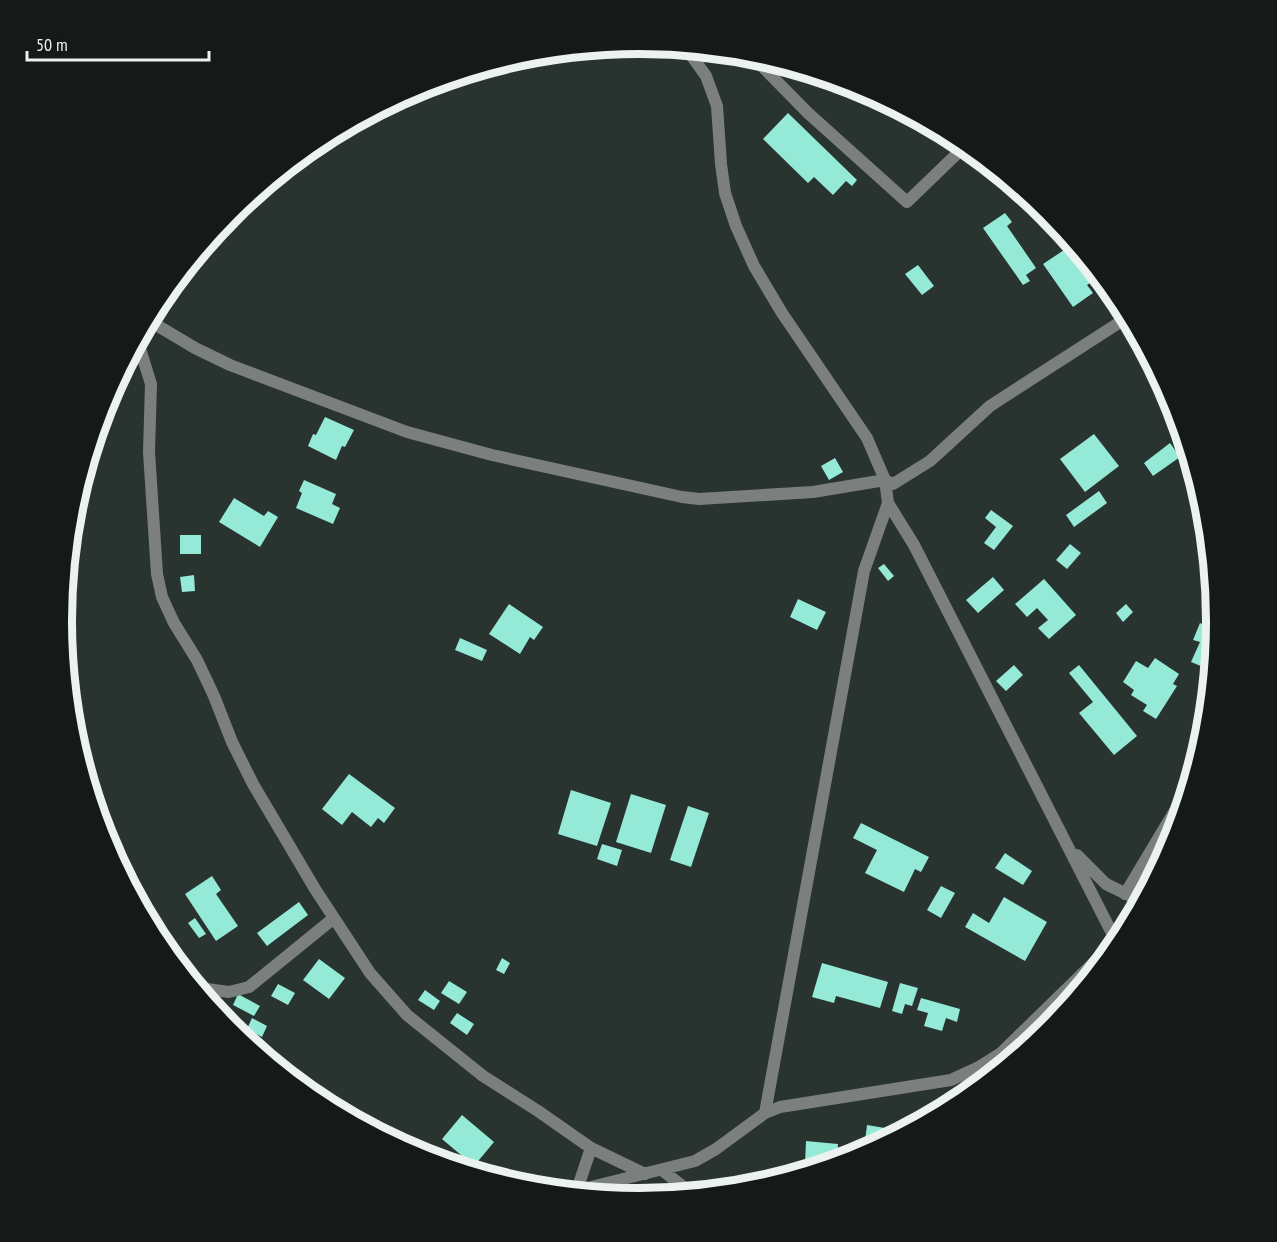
<svg xmlns="http://www.w3.org/2000/svg" width="1277" height="1242" viewBox="0 0 1277 1242" font-family="'PT Sans Narrow',sans-serif">
  <rect width="100%" height="100%" fill="#293330"/>
  <!-- building -->
  <path fill="#94ead6" d="M788,113L857,180L852,186L846,181L833,195L814,177L808,183L763,139Z
    M1005,213L1012,222L1007,226L1036,268L1026,275L1030,281L1023,285L983,228Z
    M1073,244L1099,277L1087,285L1093,293L1073,307L1043,264Z
    M918,265L934,286L922,295L905,274Z
    M325,417L354,430L345,447L342,446L336,460L308,446L313,434L316,435Z
    M1094,434L1119,466L1085,492L1060,459Z
    M1170,443L1180,457L1153,476L1144,463Z
    M835,458L843,472L829,480L821,466Z
    M304,480L336,494L332,504L340,508L333,524L296,508L302,493L299,491Z
    M1099,491L1107,503L1074,527L1066,515Z
    M234,498L264,516L268,511L278,517L260,547L219,522Z
    M991,510L1013,526L994,550L984,543L996,527L985,518Z
    M180,535H201V554H180Z
    M1070,544L1081,553L1067,569L1056,560Z
    M884,564L894,576L888,581L878,568Z
    M194,575L195,591L182,592L180,577Z
    M993,577L1004,590L978,613L966,600Z
    M1044,579L1076,615L1049,639L1038,628L1048,620L1037,608L1027,617L1015,604Z
    M798,599L826,612L817,630L790,617Z
    M509,604L543,627L534,640L530,637L520,654L489,634Z
    M1126,604L1133,612L1123,622L1116,613Z
    M1200,623L1215,630L1212,659L1208,669L1191,662L1200,642L1193,640Z
    M460,638L487,650L482,661L455,650Z
    M1155,658L1179,674L1173,684L1177,686L1156,719L1143,711L1147,705L1131,695L1134,690L1123,682L1136,661L1148,668Z
    M1014,665L1023,675L1006,691L996,681Z
    M1079,665L1137,736L1114,755L1079,713L1093,702L1069,673Z
    M349,774L395,808L384,823L378,818L371,827L352,812L342,825L322,809Z
    M571,790L611,803L597,846L558,834Z
    M631,794L666,805L651,853L616,842Z
    M688,806L709,813L691,867L670,860Z
    M861,823L929,857L921,872L915,869L904,892L865,873L877,850L853,838Z
    M602,844L622,850L617,866L597,859Z
    M1005,853L1032,871L1023,885L995,868Z
    M212,876L221,890L216,894L238,926L216,941L185,894Z
    M941,886L955,893L941,918L927,910Z
    M1004,897L1047,922L1025,961L965,927L973,913L989,923Z
    M299,902L308,915L267,946L257,933Z
    M195,918L206,934L199,938L188,923Z
    M502,958L510,963L504,974L496,970Z
    M319,959L345,978L329,999L303,980Z
    M822,963L888,982L880,1008L836,996L834,1003L812,997Z
    M449,981L467,992L459,1004L441,993Z
    M900,983L918,988L912,1006L905,1004L902,1014L892,1011Z
    M278,984L295,993L288,1005L271,996Z
    M425,990L440,1001L434,1010L418,1000Z
    M238,994L260,1006L254,1016L233,1005Z
    M921,998L960,1009L957,1022L946,1018L942,1031L924,1026L928,1013L917,1010Z
    M457,1013L474,1024L467,1035L450,1023Z
    M252,1018L267,1026L262,1037L247,1029Z
    M462,1115L494,1142L474,1166L442,1139Z
    M867,1125L891,1129V1132L899,1133L870,1149H864Z
    M806,1141L838,1144L837,1161L823,1166L805,1164Z"/>
  <g fill="none" stroke-linecap="round" stroke-linejoin="round">
    <!-- street -->
    <path stroke="#7b807f" stroke-width="12" d="M686,48L706,76L717,106L721,164L725,193L736,226L754,266L782,313L867,438L885,480L888,503L914,545L1117,943
      M751,55L808,113L907,202L965,146
      M148,320L195,348L230,365L407,432L492,455L682,497L699,499L813,492L885,480L893,484L930,461L990,406L1128,317
      M137,339L151,384L149,452L157,574L162,597L174,623L197,660L214,696L232,742L253,784L315,889L370,973L407,1015L483,1076L538,1111L591,1148L645,1174
      M1077,855L1106,884L1141,901
      M1125,894L1189,787
      M192,983L207,989L229,992L249,987L334,918
      M765,1113L864,571L888,503
      M662,1170L691,1193
      M577,1190L591,1148
      M571,1192L695,1161L716,1149L765,1113L780,1107L951,1080L979,1067L1001,1053L1121,936"/>
  </g>
  <!-- crop -->
  <path d="M0 0H1277V1242H0ZM72 621a567 567 0 1 1 1134 0a567 567 0 1 1-1134 0Z" fill="#151918" fill-rule="evenodd"/>
  <path fill="none" stroke="#ecf2f0" stroke-width="8" d="M72 621a567 567 0 1 1 1134 0a567 567 0 1 1-1134 0Z"/>
  <!-- scale -->
  <path d="M27 51v9h182v-9" fill="none" stroke="#ecf2f0" stroke-width="3"/>
  <text x="36" y="51" font-size="18" fill="#ecf2f0" stroke="#151918" stroke-width="4.5" paint-order="stroke">50 m</text>
</svg>
